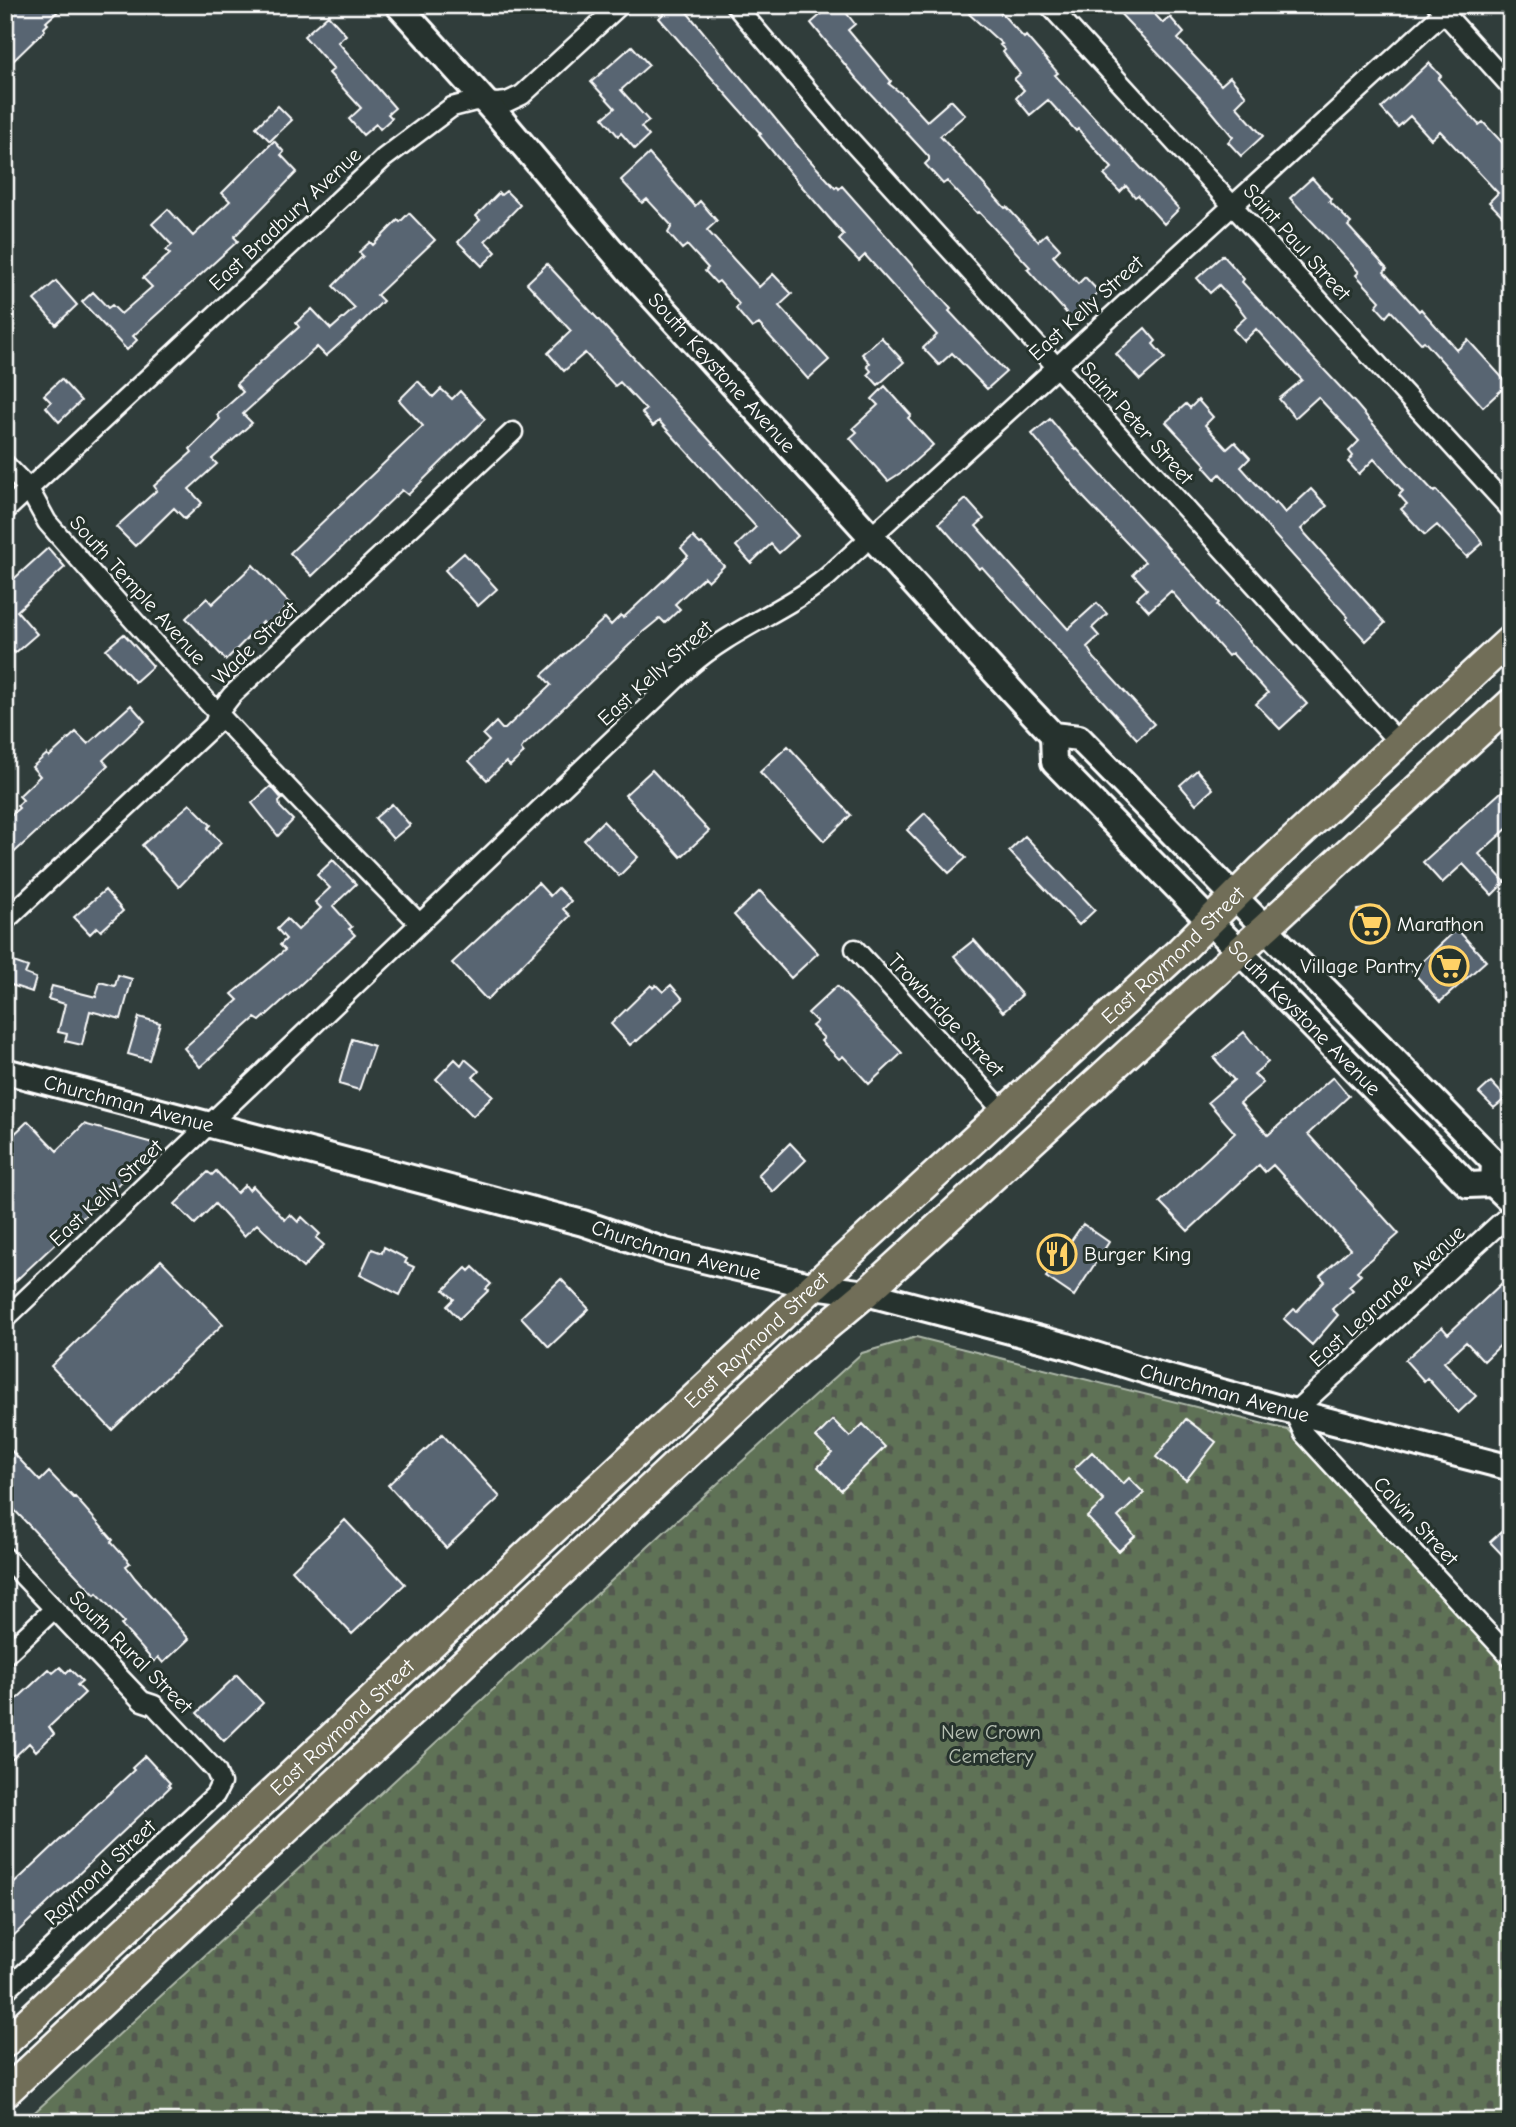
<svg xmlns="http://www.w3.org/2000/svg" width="1516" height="2127" viewBox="0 0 1516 2127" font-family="'Comic Neue',sans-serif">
  <defs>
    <pattern id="cemetery-stones" width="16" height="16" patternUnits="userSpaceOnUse" patternTransform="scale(1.75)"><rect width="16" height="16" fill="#5e7256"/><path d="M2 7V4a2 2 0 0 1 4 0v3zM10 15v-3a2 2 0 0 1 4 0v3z" fill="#525950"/></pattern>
  </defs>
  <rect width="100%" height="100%" fill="#303d3b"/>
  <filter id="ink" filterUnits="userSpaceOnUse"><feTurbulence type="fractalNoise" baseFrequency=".0143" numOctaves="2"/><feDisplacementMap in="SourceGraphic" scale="14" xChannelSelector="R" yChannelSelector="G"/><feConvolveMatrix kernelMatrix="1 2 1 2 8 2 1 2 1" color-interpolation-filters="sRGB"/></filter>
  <g filter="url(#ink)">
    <!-- cemetery -->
    <path fill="url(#cemetery-stones)" stroke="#aeb8aa" stroke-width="2" d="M916,1337L1288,1430L1511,1672V2122H24L662,1534L862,1353Z"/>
    <!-- building -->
    <path fill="#596572" stroke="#fff" stroke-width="2" d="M5,5H65L46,22L48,24L44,28L45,30L5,69Z
      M673,5H681L806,156L835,188L837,186L839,189L842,186L951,309L949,311L1006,372L987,389L952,353L939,365L923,348L937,335L865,255L859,261L839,240L844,235L791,174L759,135L761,134L659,18Z
      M832,5H840L855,24L848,30L891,81L889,84L902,94L927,121L951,100L965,115L940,136L1005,208L1007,207L1038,241L1046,234L1060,249L1053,256L1078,284L1085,277L1099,292L1071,318L1027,269L1030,267L979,212L977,213L947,181L943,184L925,164L929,160V157L856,78L811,23Z
      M977,5H994L1024,38L1026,36L1058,73L1055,75L1179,209L1164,224L1138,195L1135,197L1126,186L1120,192L1104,175L1112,168L1078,129L1076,131L1048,100L1030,115L1016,98L1024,90L1014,79L1020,74L1003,52L1005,50L1000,45L1002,44L969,14Z
      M1112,5H1146L1163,23L1170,17L1184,33L1178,39L1221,85L1230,77L1246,96L1236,106L1263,136L1241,156L1228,142L1233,137L1205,103Z
      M328,15L346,35L338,42L395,108L388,114L392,118L380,129L376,124L363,135L349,119L361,108L329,73L334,69L304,36Z
      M632,46L649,65L621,90L649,121L641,127L649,136L635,149L621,133L618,136L603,118L615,108L591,82Z
      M1429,63L1441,76L1438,79L1479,125L1483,122L1511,152V225L1489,202L1498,193L1440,131L1431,139L1410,116L1398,127L1381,108Z
      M278,106L292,120L270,141L256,127Z
      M274,141L284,152L281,155L297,172L234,237L238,241L133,336L137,340L127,350L82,302L93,292L108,308L112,305L121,314L152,287L143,278L170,254L166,250L172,245L152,224L168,209L193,236L230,201L222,193Z
      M649,154L695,206L700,201L717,221L707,230L759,287L773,274L792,294L779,306L829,360L808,379L759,324L752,328L736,309L739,304L719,281L716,283L705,271L708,268L687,245L682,249L668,233L672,226L647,199L642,203L621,180Z
      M1312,178L1331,199L1329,201L1351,223L1348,226L1387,269L1384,272L1419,311L1421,309L1457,350L1468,340L1508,384L1483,407L1424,341L1421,343L1391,311L1386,317L1376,306L1380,301L1356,275L1359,272L1290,198Z
      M506,191L520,205L485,241L496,252L482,266L458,242L480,220L476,216L499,193L501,195Z
      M409,213L435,240L377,295L383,301L345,339L326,356L317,347L243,414L252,423L212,459L217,464L189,489L202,503L185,519L174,508L135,546L116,527L157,490L154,486L192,452L190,449L220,419L217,415L243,392L236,384L299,327L296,323L312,309L331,329L355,308L333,286L363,256L359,252L370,242L373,245L398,220L400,222Z
      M1223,255L1244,279L1242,282L1356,404L1405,461L1434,492L1436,490L1476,534L1483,543L1467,557L1437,525L1425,535L1401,509L1407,504L1399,495L1403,491L1374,459L1359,474L1348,462L1353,456L1349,451L1359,441L1318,397L1295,418L1279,399L1302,380L1256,329L1244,341L1233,329L1246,317L1240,309L1219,285L1210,293L1197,278Z
      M547,264L798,536L779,553L771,544L751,563L736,546L756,527L659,421L653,426L642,413L646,410L620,382L615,386L585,353L564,371L548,353L571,331L527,283Z
      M56,281L77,305L56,325L34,300Z
      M1145,328L1156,341L1153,344L1165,358L1140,380L1116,354Z
      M881,337L904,362L878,385L868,374L871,371L867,366L870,363L862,354Z
      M61,379L81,401L59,422L46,407L51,402L44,395Z
      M418,381L433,397L441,389L452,399L460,391L485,419L408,495L402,490L312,576L290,553L423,426L399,400Z
      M885,386L911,415L908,418L933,445L905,470L888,481L850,438L857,432L853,428L878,405L872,399Z
      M1198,400L1213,417L1205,425L1227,449L1235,442L1250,458L1241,467L1274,504L1276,502L1285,513L1311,489L1327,506L1301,529L1385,623L1366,641L1346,619L1348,617L1220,474L1215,479L1204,467L1206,465L1166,422L1186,404L1190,408Z
      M1050,419L1076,450L1077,449L1219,603L1217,605L1307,704L1280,729L1256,704L1268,693L1232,653L1228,656L1171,591L1149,611L1137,598L1147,589L1133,574L1145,562L1084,498L1032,434Z
      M966,499L984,519L976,526L1068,629L1097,603L1107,614L1092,628L1099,636L1087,647L1094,658L1154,724L1137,739L982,567L979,569L939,523Z
      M693,537L700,544L702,543L724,566L708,581L704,577L675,604L680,609L665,623L660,618L643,632L522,747L521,749L524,753L510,766L506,762L487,780L469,761L489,741L483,735L496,722L502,729H505L551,685L542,675L605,618L611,625L621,615L623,618L668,576L688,556L681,548Z
      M48,548L65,567L17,611L37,634L15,653L5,642V587Z
      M464,553L497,589L478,606L445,570Z
      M253,565L290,604L267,627L263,622L226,660L186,618L207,598L212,604Z
      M124,634L153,666L135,682L106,649Z
      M131,705L145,721L103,760L108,766L5,861V820L19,808L17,806L23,800L19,796L40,776L32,767L47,754L49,757L76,732L88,744Z
      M788,746L851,815L824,841L760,772Z
      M652,770L709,831L681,857L625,795Z
      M1197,770L1213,789L1196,804L1180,785Z
      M1511,783V825L1479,854L1505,882L1492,895L1463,864L1442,883L1423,862Z
      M271,786L282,799L279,802L280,807L293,820L278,836L252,803Z
      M190,804L211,825L208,828L221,843L179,887L142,845Z
      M392,804L410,825L393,839L375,818Z
      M925,813L966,858L949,873L907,830Z
      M603,821L638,857L619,876L584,840Z
      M1025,836L1095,910L1079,925L1009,851Z
      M333,860L356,884L333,906L352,927L349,929L355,935L260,1021L255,1018L200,1067L184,1048L238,1000L232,994L285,950L280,945L286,939L277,929L287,919L298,930L321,908L315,902L330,888L317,875Z
      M538,883L550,896L558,888L571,901L563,909L570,916L487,1000L452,963Z
      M105,890L123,911L101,931L97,927L90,934L74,917Z
      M760,891L818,953L791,978L734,915Z
      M1379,907L1384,939L1362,942L1357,910Z
      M1457,929L1486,961L1440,1002L1412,971Z
      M974,940L1022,995L1003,1012L954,956Z
      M5,959L28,967L25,974L36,978L32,992L5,983Z
      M118,975L132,979L121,1019L90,1011L82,1045L65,1041L67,1034L58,1032L65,1004L48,999L52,986L96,997L100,982L115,986Z
      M651,985L653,988L656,985L663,992L671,985L683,999L637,1041L636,1040L630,1045L611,1024Z
      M837,986L902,1053L869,1084L843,1056L839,1059L821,1041L824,1038L812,1026L817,1022L808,1013Z
      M139,1017L160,1023L149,1060L128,1054Z
      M1244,1032L1268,1062L1254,1074L1263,1083L1240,1103L1268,1135L1333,1077L1349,1096L1308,1134L1399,1234L1357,1271L1361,1275L1349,1286L1353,1290L1332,1309L1338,1315L1312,1345L1284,1319L1294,1309L1297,1311L1325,1281L1320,1276L1350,1249L1273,1165L1265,1172L1259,1165L1188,1231L1160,1202L1235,1133L1208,1102L1234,1080L1214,1058Z
      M352,1039L374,1046L359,1090L339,1084Z
      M455,1059L461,1065L465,1059L479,1071L473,1077L493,1096L473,1116L436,1079Z
      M1491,1082L1506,1098L1494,1108L1479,1093Z
      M28,1121L57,1151L84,1124L160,1145L5,1291V1143Z
      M790,1143L806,1160L773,1192L758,1175Z
      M216,1171L237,1193L245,1185L249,1190L253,1186L285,1220L290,1214L298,1222L302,1217L320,1234L316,1238L324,1245L303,1268L257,1224L244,1236L215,1204L195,1224L175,1204L208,1172L212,1175Z
      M1083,1224L1109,1242L1074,1296L1046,1277Z
      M384,1247L407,1259L405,1263L414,1267L400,1295L360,1275L372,1249L382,1253Z
      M161,1260L223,1324L112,1430L51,1366Z
      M473,1267L491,1284L486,1289L488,1291L459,1319L447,1306L454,1299L444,1290L466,1268L469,1271Z
      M561,1279L589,1309L549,1347L521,1317Z
      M1501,1284L1511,1294V1335L1484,1361L1466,1342L1444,1362L1476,1396L1458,1413L1427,1378L1424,1381L1405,1360L1442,1327L1448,1334Z
      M1186,1419L1216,1442L1186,1480L1156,1457Z
      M833,1420L850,1437L863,1424L885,1447L841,1490L818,1467L832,1453L816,1437Z
      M442,1434L500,1497L446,1548L388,1485Z
      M5,1444L40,1481L49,1472L74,1498L75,1497L113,1540L111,1542L130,1563L126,1566L135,1578L189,1639L163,1663L158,1657L154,1662L121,1625L124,1622L97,1593L95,1595L5,1500Z
      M1092,1452L1123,1484L1129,1478L1144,1493L1118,1517L1135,1536L1119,1551L1087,1517L1104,1501L1074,1469Z
      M345,1520L405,1584L352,1634L292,1570Z
      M1511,1523V1564L1490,1542Z
      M60,1667L66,1673L70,1669L82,1681L77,1685L85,1693L49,1727L54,1734L36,1751L29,1743L5,1766V1710L49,1669L53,1673Z
      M237,1675L263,1703L224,1741L197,1713Z
      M145,1756L170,1783L168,1785L170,1787L5,1944V1892L134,1770L132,1768Z"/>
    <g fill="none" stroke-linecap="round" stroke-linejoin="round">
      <!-- street casing -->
      <g stroke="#fff" stroke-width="23">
        <path id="street" d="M735,5L842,131L1398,742
          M1049,5L1511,510
          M1437,5L1511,87
          M5,464L29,489L47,522C166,660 291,794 419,923
          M5,511L384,158L452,107L475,101L497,103L507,102L522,95L620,5
          M5,921L214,725L218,713L232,695L513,432
          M855,949L1004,1112
          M1511,1213L1294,1412L1304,1434L1511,1658
          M5,1319L691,665C732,629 785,611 827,577L1452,5
          M5,1557L142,1701L154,1705L216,1771L221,1783L215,1795L5,1991
          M5,1655L54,1609"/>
      </g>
      <!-- secondary casing -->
      <g stroke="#fff" stroke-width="30">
        <g id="secondary">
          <path id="s1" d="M398,5L499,117L631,273L1020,700L1053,735L1079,738L1494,1162L1493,1184L1511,1201"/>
          <path id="s2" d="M1053,735L1054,762L1468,1185L1493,1184"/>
          <path id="s3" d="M5,1071L583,1223L665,1251L814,1286L866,1293L1067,1346L1152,1373L1276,1407L1511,1468"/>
        </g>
      </g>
      <!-- primary casing -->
      <g stroke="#fff" stroke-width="33">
        <g id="primary">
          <path id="s4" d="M5,2043L814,1286L1180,951L1263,868L1511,639"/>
          <path d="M5,2093L798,1350L866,1293L1511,703"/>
        </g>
      </g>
      <!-- street -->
      <use href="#street" stroke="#26332d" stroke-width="18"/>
      <!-- secondary -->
      <use href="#secondary" stroke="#26332d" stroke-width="24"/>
      <!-- primary -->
      <use href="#primary" stroke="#716e59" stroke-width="28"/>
    </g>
  </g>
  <!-- icons -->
  <defs>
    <g id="supermarket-ring" transform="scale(2.0125)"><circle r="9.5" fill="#26332d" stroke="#ffd166" stroke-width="1.5"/><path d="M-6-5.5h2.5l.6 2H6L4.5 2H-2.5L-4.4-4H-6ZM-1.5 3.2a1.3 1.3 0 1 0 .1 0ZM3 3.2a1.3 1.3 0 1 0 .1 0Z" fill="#ffd166"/></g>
    <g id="restaurant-ring" transform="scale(2.0125)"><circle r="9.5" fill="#26332d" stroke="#ffd166" stroke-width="1.5"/><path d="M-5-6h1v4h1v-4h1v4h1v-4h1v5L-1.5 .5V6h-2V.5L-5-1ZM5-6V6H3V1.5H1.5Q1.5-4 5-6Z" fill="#ffd166"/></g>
  </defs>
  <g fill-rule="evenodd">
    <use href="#supermarket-ring" x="1370" y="924"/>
    <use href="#supermarket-ring" x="1449" y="966"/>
    <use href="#restaurant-ring" x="1057" y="1254"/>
  </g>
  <g text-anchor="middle" stroke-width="6" stroke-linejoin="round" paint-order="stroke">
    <!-- street labels -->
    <g font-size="21" fill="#fff" stroke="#26332d">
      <text transform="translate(285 219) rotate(-43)" y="7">East Bradbury Avenue</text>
      <text transform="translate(1297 242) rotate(48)" y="7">Saint Paul Street</text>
      <text transform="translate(1086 308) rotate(-42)" y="7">East Kelly Street</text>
      <text dy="7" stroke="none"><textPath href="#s1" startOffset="490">South Keystone Avenue</textPath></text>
      <text transform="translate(1137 423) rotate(48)" y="7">Saint Peter Street</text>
      <text transform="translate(138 590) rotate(48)" y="7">South Temple Avenue</text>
      <text transform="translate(255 643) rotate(-44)" y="7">Wade Street</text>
      <text transform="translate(655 673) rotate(-42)" y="7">East Kelly Street</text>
      <text dy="7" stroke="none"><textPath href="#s4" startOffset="1596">East Raymond Street</textPath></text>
      <text transform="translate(946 1015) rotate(47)" y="7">Trowbridge Street</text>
      <text dy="7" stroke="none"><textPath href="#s2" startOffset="385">South Keystone Avenue</textPath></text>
      <text dy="7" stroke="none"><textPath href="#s3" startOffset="128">Churchman Avenue</textPath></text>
      <text transform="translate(106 1193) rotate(-43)" y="7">East Kelly Street</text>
      <text dy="7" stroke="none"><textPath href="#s3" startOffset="695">Churchman Avenue</textPath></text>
      <text transform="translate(1387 1296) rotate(-42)" y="7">East Legrande Avenue</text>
      <text dy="7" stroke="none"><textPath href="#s4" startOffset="1029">East Raymond Street</textPath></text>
      <text dy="7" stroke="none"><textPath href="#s3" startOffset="1262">Churchman Avenue</textPath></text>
      <text transform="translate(1416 1521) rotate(47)" y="7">Calvin Street</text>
      <text transform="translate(131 1652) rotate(45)" y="7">South Rural Street</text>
      <text dy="7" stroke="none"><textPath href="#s4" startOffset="462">East Raymond Street</textPath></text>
      <text transform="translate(100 1872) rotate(-43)" y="7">Raymond Street</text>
    </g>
    <!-- poi labels -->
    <g font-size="21" fill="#fff" stroke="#26332d" text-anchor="start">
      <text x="1397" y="931">Marathon</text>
      <text x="1422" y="973" text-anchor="end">Village Pantry</text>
      <text x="1084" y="1261">Burger King</text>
    </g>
    <!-- park labels -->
    <g font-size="21" fill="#b7c0b3" stroke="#26332d">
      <text x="991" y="1739">New Crown<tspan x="991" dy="24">Cemetery</tspan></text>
    </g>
  </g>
  <!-- margin -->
  <rect width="1516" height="2127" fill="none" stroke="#26332d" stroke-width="28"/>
  <rect x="14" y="14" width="1488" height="2099" fill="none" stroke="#fff" stroke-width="2.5" filter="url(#ink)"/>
</svg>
